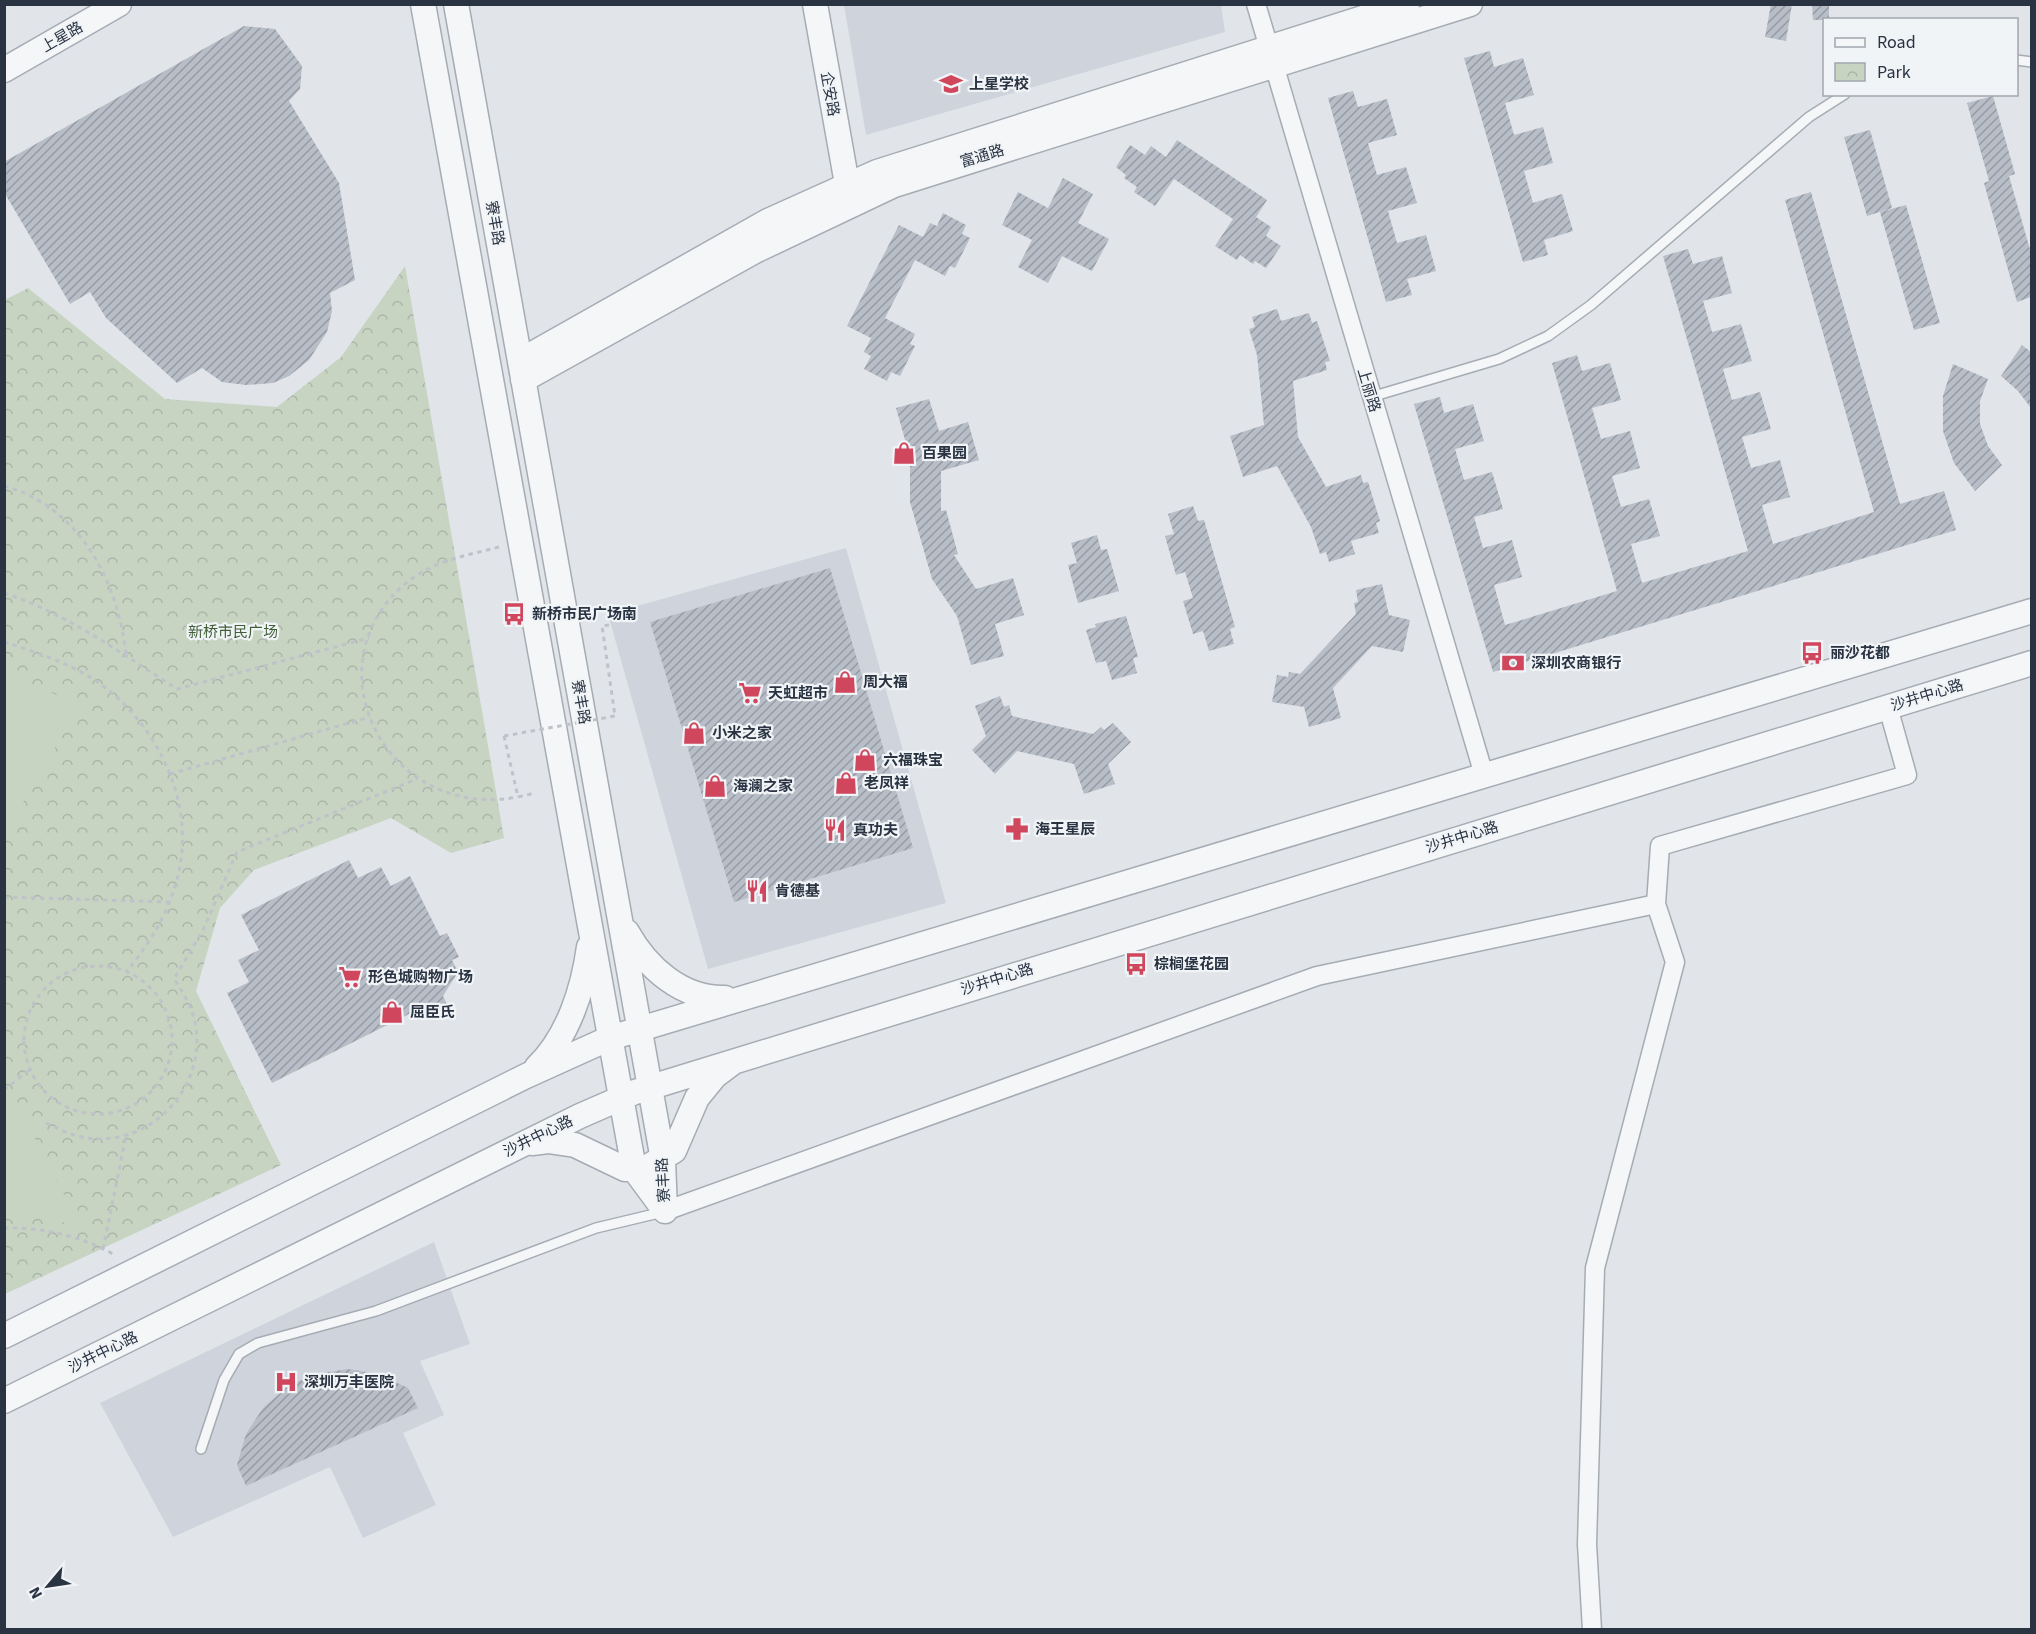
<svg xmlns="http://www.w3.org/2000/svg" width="2036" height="1634" viewBox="0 0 2036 1634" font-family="'Source Sans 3','Noto Sans SC',sans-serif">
  <defs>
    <pattern id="park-crowns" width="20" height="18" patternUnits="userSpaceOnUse" patternTransform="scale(1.5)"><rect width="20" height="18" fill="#c7d4c2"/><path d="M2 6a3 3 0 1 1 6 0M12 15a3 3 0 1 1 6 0" fill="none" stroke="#abb6a8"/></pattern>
    <pattern id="building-hatch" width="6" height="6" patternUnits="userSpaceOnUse" patternTransform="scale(1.5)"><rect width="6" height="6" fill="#b8bec7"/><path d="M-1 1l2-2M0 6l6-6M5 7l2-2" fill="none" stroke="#969ba3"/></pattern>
  </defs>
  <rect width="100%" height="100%" fill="#e1e5ea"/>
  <!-- built -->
  <path fill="#cfd4dc" d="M844,5H1221L1225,32L866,135Z
    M846,548L946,903L708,969L608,614Z
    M434,1242L470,1344L420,1361L444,1415L403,1433L436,1505L363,1538L330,1467L173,1537L100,1403Z"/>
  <!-- park -->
  <path fill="url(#park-crowns)" d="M405,266L504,838L451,853L391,818L254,870L220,908L196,991L281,1165L5,1294V300L28,288L165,399L277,407L341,357Z"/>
  <!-- garden -->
  <path fill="#c7d4c2" d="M5,673L80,705L8,828L4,817Z
    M15,1100L80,1226L40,1217L5,1214V1108Z"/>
  <!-- building -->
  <path fill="url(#building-hatch)" d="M1771,4H1792L1786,41L1765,37Z
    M1812,4H1829V20H1813Z
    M244,26L275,29L302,66L300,89L289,101L339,183L355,280L330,293L332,311L327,332L309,360L289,376L273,383L246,385L222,382L202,368L177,383L106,318L90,292L70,304L4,192V162Z
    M1490,51L1494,67L1523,58L1534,95L1505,103L1514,135L1543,127L1553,163L1524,171L1533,203L1562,194L1573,231L1544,240L1548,255L1523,262L1464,58Z
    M1353,91L1358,107L1387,99L1397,135L1368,143L1377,175L1406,167L1417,203L1388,211L1397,243L1426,235L1436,271L1407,279L1412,295L1386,302L1328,98Z
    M1993,96L2015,174L2009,176L2031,253V297L2017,302L1984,183L1989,181L1967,103Z
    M1870,130L1892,208L1867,216L1844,137Z
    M1177,140L1267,200L1256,217L1271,227L1266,236L1281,246L1266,268L1255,261L1253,264L1240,255L1237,260L1215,246L1233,219L1174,179L1155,206L1134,192L1137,187L1124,178L1126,175L1116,167L1130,145L1145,155L1151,146L1166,157Z
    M1063,178L1093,194L1078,223L1109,239L1092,271L1062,256L1048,283L1018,267L1032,240L1002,225L1018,192L1048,208Z
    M1811,192L1900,504L1944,491L1956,530L1493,672L1414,404L1440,397L1444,413L1473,404L1484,441L1455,449L1464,480L1492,472L1503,509L1474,517L1483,548L1512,540L1522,577L1494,585L1505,625L1617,591L1552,363L1577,355L1582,371L1610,363L1621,400L1592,408L1601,439L1630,431L1640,468L1612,476L1621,507L1649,499L1660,536L1631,544L1642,583L1748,551L1663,256L1688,249L1693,264L1722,256L1732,293L1703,301L1712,332L1741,324L1752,361L1723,369L1732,400L1760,392L1771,429L1742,437L1751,468L1780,460L1790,497L1762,505L1773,544L1874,512L1785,200Z
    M1906,205L1940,323L1914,330L1880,212Z
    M943,213L966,225L962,234L970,238L955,268L950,266L945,276L915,260L885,318L915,334L910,344L915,346L900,376L891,372L887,381L864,369L871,356L864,352L871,338L847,326L899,225L923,237L930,223L937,226Z
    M1277,309L1281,321L1309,313L1312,323L1317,321L1330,361L1325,362L1327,370L1293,381L1298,437L1326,487L1361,475L1363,483L1368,482L1380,521L1376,523L1379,533L1351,541L1355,554L1329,562L1326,552L1320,554L1311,527L1277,466L1243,477L1230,436L1264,425L1257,355L1249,329L1255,327L1252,317Z
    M2022,345L2031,352V408L2018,391L2001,376Z
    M1953,364L1988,379L1980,401V424L1988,446L2002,465L1975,491L1954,463L1943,431V396Z
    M929,399L939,431L968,422L979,460L941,471V511L946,510L958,554L954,555L976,589L1013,578L1024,615L995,624L1004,656L971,665L957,616L932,579L910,502V457L896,408Z
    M1193,506L1198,521L1204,520L1235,627L1230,629L1234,644L1209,651L1203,631L1193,634L1183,601L1193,598L1185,572L1176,575L1165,536L1174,534L1168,514Z
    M1097,535L1101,550L1107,549L1119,591L1078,603L1068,565L1077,563L1071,543Z
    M830,568L913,848L734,902L650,622Z
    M1382,584L1389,615L1410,620L1403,652L1372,646L1333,688L1341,718L1309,727L1304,707L1272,702L1277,675L1288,677L1289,672L1300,674L1356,614L1354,603L1358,602L1356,590Z
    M1126,616L1138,657L1133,658L1137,673L1112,680L1106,661L1096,663L1086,630L1096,627L1095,624Z
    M1000,696L1004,707L1009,705L1012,716L1093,734L1101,727L1104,730L1113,723L1131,742L1108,764L1115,784L1084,794L1074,764L1017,751L995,774L972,750L986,736L975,706Z
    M349,860L358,878L381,867L391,886L410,876L440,936L447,933L459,957L452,960L458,972L443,996L448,1006L420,1020L415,1011L272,1083L227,993L249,982L238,960L259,950L241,915Z
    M348,1369L379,1374L408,1388L418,1408L246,1486L237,1465L246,1434L263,1408L287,1387L301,1380L316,1374Z"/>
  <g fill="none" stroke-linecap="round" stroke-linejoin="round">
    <!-- service casing -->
    <g stroke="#a6acb4" stroke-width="12">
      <path id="service" d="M2016,60L2032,62
        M1371,397L1499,359L1548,336L1591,305L1809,117L1845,94
        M201,1449L224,1380L239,1354L258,1343L376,1311L596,1228L663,1212"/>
    </g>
    <!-- minor casing -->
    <g stroke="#a6acb4" stroke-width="21">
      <path id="minor" d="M1256,4L1484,775
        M665,1211L1317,976L1656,904
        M1592,1630L1587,1544L1595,1268L1675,962L1656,904L1660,846L1907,775L1888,707"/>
    </g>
    <!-- tertiary casing -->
    <g stroke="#a6acb4" stroke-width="27">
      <path id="tertiary" d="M423,4L634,1169L665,1211
        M456,4L663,1160L665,1211
        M815,4L847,184
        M4,70L119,4
        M520,361L768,221L877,172L1407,4
        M523,380L755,251L894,185L1470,4
        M627,932C647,968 682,999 725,998
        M537,1067C568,1037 583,990 589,947
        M532,1143L548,1141L575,1145L625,1169L647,1167L674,1151L697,1098L715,1076L731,1064
        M4,1336L526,1076L610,1038L2032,611
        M4,1401L580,1116L635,1092L2032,663"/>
    </g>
    <!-- path -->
    <path stroke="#bfc3c9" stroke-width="3" stroke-dasharray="4.5 4.5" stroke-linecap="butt" d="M4,486C80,506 120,585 126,657
      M499,547C469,555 436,560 410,580C306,660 383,822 518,797
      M4,593C68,614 122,654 177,689L369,638
      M609,625L602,626L615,716
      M4,642C36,652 69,663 96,681C154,720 193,796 180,866C173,905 152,941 127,971
      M504,736L518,797L535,793
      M170,774L370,717
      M4,897L169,902
      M24 1040a74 74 0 1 1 148 0a74 74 0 1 1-148 0Z
      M4,1090L29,1070
      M46,1123C63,1131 79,1139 98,1139C156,1140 204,1086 196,1029C194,1010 184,994 174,979L203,930L237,852L417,779
      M4,1228C42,1227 80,1236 113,1254
      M103,1249L126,1136"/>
    <!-- service -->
    <use href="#service" stroke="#f4f6f8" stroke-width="9"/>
    <!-- minor -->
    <use href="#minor" stroke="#f4f6f8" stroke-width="18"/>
    <!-- tertiary -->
    <use href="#tertiary" stroke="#f4f6f8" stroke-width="24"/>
    <!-- path-bridge -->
    <path stroke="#bfc3c9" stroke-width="3" stroke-dasharray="4.5 4.5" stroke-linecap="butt" d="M504,736L615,716"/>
  </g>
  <!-- icons -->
  <defs>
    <g id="school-bare" transform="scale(1.8)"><path d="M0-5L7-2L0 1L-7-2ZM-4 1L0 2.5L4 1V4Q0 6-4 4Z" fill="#cf465d" stroke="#f1f4f7" stroke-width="2.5" paint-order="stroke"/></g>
    <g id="shop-bare" transform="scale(1.8)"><path d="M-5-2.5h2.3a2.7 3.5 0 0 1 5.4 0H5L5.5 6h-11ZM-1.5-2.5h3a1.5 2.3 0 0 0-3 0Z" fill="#cf465d" stroke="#f1f4f7" stroke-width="2.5" paint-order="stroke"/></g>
    <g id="bus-bare" transform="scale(1.8)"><path d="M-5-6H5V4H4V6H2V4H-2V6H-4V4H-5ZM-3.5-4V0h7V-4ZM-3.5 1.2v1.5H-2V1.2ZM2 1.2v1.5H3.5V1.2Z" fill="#cf465d" stroke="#f1f4f7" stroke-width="2.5" paint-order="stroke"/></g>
    <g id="bank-bare" transform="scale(1.8)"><path d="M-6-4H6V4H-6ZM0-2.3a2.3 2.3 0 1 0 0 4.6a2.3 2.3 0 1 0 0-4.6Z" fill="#cf465d" stroke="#f1f4f7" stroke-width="2.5" paint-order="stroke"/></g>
    <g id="supermarket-bare" transform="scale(1.8)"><path d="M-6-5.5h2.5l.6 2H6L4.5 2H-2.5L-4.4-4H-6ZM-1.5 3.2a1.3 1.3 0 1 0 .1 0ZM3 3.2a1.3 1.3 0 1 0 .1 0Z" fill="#cf465d" stroke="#f1f4f7" stroke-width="2.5" paint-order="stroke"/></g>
    <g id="pharmacy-bare" transform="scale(1.8)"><path d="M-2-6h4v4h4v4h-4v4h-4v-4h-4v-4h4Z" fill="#cf465d" stroke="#f1f4f7" stroke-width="2.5" paint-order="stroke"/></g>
    <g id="restaurant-bare" transform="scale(1.8)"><path d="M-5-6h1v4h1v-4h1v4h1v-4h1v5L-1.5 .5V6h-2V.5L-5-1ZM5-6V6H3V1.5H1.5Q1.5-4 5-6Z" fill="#cf465d" stroke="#f1f4f7" stroke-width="2.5" paint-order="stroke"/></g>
    <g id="hospital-bare" transform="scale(1.8)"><path d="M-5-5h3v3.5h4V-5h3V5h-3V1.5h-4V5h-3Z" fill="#cf465d" stroke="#f1f4f7" stroke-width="2.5" paint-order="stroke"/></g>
  </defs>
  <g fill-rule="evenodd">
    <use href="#school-bare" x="951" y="84"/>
    <use href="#shop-bare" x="904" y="453"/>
    <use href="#bus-bare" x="514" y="614"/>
    <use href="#bus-bare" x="1812" y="653"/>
    <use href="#bank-bare" x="1513" y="663"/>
    <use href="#shop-bare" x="845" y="682"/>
    <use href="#supermarket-bare" x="750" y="693"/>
    <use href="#shop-bare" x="694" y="733"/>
    <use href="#shop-bare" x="865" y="760"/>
    <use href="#shop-bare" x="846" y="783"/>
    <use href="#shop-bare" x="715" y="786"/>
    <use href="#pharmacy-bare" x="1017" y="829"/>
    <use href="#restaurant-bare" x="835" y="830"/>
    <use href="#restaurant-bare" x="757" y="891"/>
    <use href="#bus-bare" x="1136" y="964"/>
    <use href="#supermarket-bare" x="350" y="977"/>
    <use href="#shop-bare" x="392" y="1012"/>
    <use href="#hospital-bare" x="286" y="1382"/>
  </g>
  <g text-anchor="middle" stroke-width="4.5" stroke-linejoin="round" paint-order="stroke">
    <!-- street labels -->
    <g font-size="15" fill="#293342" stroke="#f1f4f7">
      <text transform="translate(62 37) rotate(-30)" y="5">上星路</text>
      <text transform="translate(830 94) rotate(80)" y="5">企安路</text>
      <text transform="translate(982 156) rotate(-17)" y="5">富通路</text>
      <text transform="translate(495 223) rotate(80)" y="5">寮丰路</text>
      <text transform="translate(1369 390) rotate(73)" y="5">上丽路</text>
      <text transform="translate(1927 695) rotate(-17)" y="5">沙井中心路</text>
      <text transform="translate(581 702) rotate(80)" y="5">寮丰路</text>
      <text transform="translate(1462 837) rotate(-17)" y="5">沙井中心路</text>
      <text transform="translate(997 979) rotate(-17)" y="5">沙井中心路</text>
      <text transform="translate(538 1136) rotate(-26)" y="5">沙井中心路</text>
      <text transform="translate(663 1180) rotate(-93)" y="5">寮丰路</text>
      <text transform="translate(103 1352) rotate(-26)" y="5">沙井中心路</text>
    </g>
    <!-- poi labels -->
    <g font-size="15" font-weight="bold" fill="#293342" stroke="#f1f4f7" text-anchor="start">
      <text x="969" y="89">上星学校</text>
      <text x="922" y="458">百果园</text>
      <text x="532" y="619">新桥市民广场南</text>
      <text x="1830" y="658">丽沙花都</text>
      <text x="1531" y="668">深圳农商银行</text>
      <text x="863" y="687">周大福</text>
      <text x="768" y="698">天虹超市</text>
      <text x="712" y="738">小米之家</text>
      <text x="883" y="765">六福珠宝</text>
      <text x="864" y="788">老凤祥</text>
      <text x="733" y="791">海澜之家</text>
      <text x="1035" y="834">海王星辰</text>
      <text x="853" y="835">真功夫</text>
      <text x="775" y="896">肯德基</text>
      <text x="1154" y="969">棕榈堡花园</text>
      <text x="368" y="982">形色城购物广场</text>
      <text x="410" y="1017">屈臣氏</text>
      <text x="304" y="1387">深圳万丰医院</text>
    </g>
    <!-- park labels -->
    <g font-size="15" fill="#3f5e36" stroke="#f1f4f7">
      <text x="233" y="637">新桥市民广场</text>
    </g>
  </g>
  <!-- border -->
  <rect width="2036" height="1634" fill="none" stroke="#293342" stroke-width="12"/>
  <!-- legend -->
  <rect x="1823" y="18" width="195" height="78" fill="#f1f4f7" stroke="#a1a7af" stroke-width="1.5"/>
  <rect x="1835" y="38" width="30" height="9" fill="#f4f6f8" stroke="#a1a7af" stroke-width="1.5"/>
  <text x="1877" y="48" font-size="18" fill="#293342">Road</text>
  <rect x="1835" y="63" width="30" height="18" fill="url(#park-crowns)" stroke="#a1a7af" stroke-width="1.5"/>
  <text x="1877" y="78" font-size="18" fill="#293342">Park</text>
  <!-- north arrow -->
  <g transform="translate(48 1586) rotate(241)" stroke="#f1f4f7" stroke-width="4.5" paint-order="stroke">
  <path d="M0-4.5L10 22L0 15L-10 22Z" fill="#293342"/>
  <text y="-9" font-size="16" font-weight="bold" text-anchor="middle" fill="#293342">N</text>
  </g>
</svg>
